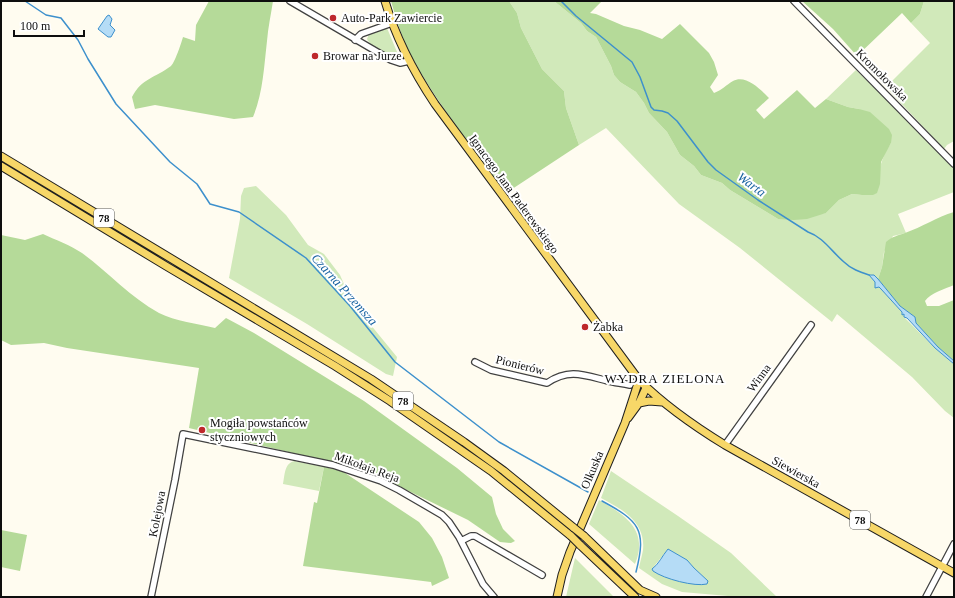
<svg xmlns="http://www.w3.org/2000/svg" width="955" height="598" viewBox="0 0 955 598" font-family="Georgia,serif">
  <rect width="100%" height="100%" fill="#fffcf0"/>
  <!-- green -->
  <path fill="#d1e9ba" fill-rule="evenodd" d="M509,1H554L581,23L587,31L596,37L611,66L614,75L620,82L636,92L644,103L649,113L667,132L680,155L694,166L701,175L722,183L730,190L778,219L826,213L839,200L852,194L862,195H873C878,176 880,159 891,143L859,109L848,107L826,99L856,70L941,153L953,168L954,170V192L898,214L906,233L893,236L884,252L882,267L878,279L874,275L873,280L875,282V288L879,287L881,289L904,314V317L935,348L954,364V418L945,411L912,377L837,314L832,322L740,248L679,204L606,128L579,145L566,108L564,91L542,69L521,28L517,13Z
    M924,1H954V141L947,145L944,149L886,87L930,43L911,23L920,14Z
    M387,28L400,59L399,60C391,58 370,47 367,39L369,34Z
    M256,186L286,215L308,245L324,254L340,275L352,302L397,357L393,376L386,374L307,324L229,278L240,219L241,196L244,188Z
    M294,461L324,467L319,491L283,484C285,475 284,464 294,461Z
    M611,471L678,516L731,553L777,597L728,596L682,592L662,584L639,568C640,562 642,556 643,550C646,521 621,509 601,498ZM668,549L687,560L694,568L708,581L652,569Z
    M599,500C625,515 649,530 635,564L589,524Z
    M575,558L614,597H566Z"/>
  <!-- forest -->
  <path fill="#b5da99" d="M209,1H273C271,14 268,28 267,41C264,67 263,93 253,117L234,119L155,105L135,109L132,97C142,78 155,78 171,66C175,62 181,44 183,37L195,41L196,25Z
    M391,1H509L517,13L521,28L542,69L564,91L566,108L579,145L506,193C474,147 437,105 411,55C402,38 396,19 391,1Z
    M554,1H602L590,13L596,14L624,26L640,30L662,39L680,24L709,53L714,62L718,75L710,87L714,93C722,90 726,85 733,81C746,74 761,90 769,98L756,110L764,119L797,90L815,108L826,99L848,107L859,109L870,112L889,129L892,135L891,143L881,162L880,184L877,193L873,195H862L852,194L839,200L826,213L807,219L794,220L778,219L730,190L722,183L701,175L694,166L680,155L667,132L649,113L644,103L636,92L620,82L614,75L611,66L596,37L587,31L581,23Z
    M802,1H924L920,14L911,23L902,13L857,56L833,29Z
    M954,212V285C945,289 930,293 925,301L927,306H939L954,300V361L938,347L916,323L915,317L900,306L878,279L882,267L886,242C893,236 897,236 905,233C922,227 937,217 954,212Z
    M43,234C56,240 70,245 82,253C108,272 130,297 159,313C175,321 198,324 215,328L226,318L254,333L364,401L457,468L492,497L496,514L503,529L515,541L511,543L500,542L468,520L378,476L338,464L189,428L199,368L67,348L44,343L11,345L1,340V235L25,240Z
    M324,467L342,471L419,522L432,538L442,557L449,578L432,586L431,582L303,566L314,502L317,503Z
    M1,530L27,535L20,571L1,567Z"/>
  <!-- water -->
  <path fill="#b5dcf6" stroke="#3d90cc" d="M109,15L112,19L110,25L115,30L111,37H108L98,29L107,16Z
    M869,275H874L878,279L900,306L915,317L916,323L938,347L954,361V364L935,348L907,318L904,317V314L902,315V312L881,289L879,287L875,288V282Z
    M668,549L687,560L694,568L708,581L707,584C695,587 664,579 653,571L652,569C659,564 662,556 668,549Z"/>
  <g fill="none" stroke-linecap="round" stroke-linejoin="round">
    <!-- stream -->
    <path stroke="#3d90cc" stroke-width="1.5" d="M25,1L46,15L61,18L78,40L88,59L116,104L170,162L197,184L210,204L239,212L306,258L350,306L395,362L499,442L588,492
      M561,1L576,16L632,62L640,77L651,107L654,110L662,111L668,113L677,121L708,162L716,170L758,200L808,232C823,237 832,252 844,262C851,269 860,272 869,275
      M602,501C639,521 647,529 636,572"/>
    <!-- minor casing -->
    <g stroke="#414141" stroke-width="8">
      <path id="minor" d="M290,1L391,60L400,63L409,61
        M794,1L954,164
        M355,40L361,34L392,23
        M475,362L491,370L547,383C569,368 584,375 608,381C615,383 622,383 630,385
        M725,445L811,325
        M461,541L471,536H475L542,575
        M151,597L175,480L183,434L333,465L381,481L399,490L442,515L449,522L459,537L483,584L494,597
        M926,597L954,544"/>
    </g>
    <!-- major casing -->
    <g stroke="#1f1f1f" stroke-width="9">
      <path id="major" d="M385,1C396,39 413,71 435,104L639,380C665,406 694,426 725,445L954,573
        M1,156L371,379L464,442L504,471L574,528
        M1,166L166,266L335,366L390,401L491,471L571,536
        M639,403L649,401L662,402
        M628,418L639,403L646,388
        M584,536L640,590L656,597
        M580,545L635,597
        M557,597L562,575L570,552L625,423L639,380"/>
    </g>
    <!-- minor -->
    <use href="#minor" stroke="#fff" stroke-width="5.5"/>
    <!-- major -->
    <use href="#major" stroke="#f7d768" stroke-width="7"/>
    <!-- major-bridge casing -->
    <g stroke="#1f1f1f" stroke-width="9" stroke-linecap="butt">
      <path id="major-bridge" d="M574,528L584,536
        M571,536L580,545"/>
    </g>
    <!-- major-bridge -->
    <use href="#major-bridge" stroke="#f7d768" stroke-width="7"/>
  </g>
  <!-- markers -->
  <g fill="#be272b" stroke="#fff" stroke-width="1.5">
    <circle cx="333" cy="18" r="4"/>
    <circle cx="315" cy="56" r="4"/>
    <circle cx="585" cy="327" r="4"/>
    <circle cx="202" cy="430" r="4"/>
  </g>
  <g text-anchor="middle" stroke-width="4" stroke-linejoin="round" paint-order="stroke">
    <!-- shield labels -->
    <g fill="#fff" stroke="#565656" stroke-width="1">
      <rect x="94" y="209" width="20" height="18" rx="3"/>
      <rect x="393" y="392" width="20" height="18" rx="3"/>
      <rect x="850" y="511" width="20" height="18" rx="3"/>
    </g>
    <g font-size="11" font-weight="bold" fill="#0e0e0e">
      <text x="104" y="222">78</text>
      <text x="403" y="405">78</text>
      <text x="860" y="524">78</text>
    </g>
    <!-- poi labels -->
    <g font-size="12" fill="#0e0e0e" stroke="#fff" text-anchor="start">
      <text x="341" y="22">Auto-Park Zawiercie</text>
      <text x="323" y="60">Browar na Jurze</text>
      <text x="593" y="331">Żabka</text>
      <text x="210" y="427">Mogiła powstańców<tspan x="210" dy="14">styczniowych</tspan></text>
    </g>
    <!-- street labels -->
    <g font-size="12" fill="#0e0e0e" stroke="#fff">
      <text transform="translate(882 75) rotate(45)" y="4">Kromołowska</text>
      <text transform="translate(514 194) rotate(54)" y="4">Ignacego Jana Paderewskiego</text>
      <text transform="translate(520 365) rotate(14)" y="4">Pionierów</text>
      <text transform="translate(759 378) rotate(-54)" y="4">Winna</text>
      <text transform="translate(367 467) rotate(20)" y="4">Mikołaja Reja</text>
      <text transform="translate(592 470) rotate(-67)" y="4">Olkuska</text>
      <text transform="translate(796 472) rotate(29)" y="4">Siewierska</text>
      <text transform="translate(157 514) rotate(-79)" y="4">Kolejowa</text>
    </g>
    <!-- water labels -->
    <g font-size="13" font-style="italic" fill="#1862a0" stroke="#fff">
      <text transform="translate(752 184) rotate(36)" y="5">Warta</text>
      <text transform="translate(345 289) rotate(48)" y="5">Czarna Przemsza</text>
    </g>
    <!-- neighbourhood labels -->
    <g font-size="13" letter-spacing="1" fill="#0e0e0e" stroke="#fff">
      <text x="665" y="383">WYDRA ZIELONA</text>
    </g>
  </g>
  <!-- border -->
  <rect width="955" height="598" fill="none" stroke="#0e0e0e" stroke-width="4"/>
  <!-- scale -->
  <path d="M14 30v6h70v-6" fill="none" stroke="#0e0e0e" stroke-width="2"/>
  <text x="20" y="30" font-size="12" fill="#0e0e0e" stroke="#ffffff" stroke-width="3" paint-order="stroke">100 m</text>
</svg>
